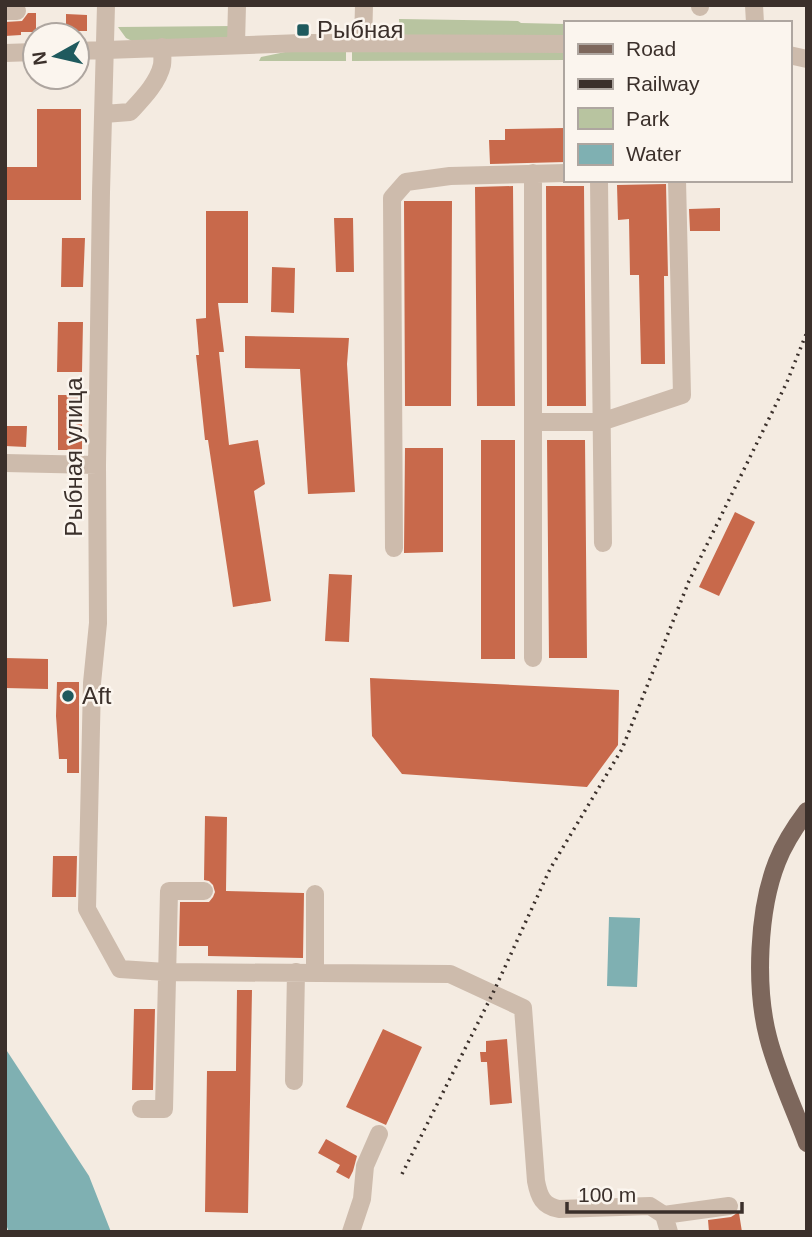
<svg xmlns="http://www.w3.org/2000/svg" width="812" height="1237" viewBox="0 0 812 1237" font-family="Helvetica,sans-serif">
  <rect width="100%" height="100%" fill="#f4ebe1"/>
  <!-- green -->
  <path fill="#b8c4a0" d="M399,19L518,21L521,23L565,24V37H400Z
    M233,26L229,36L226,38L132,41L126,38L118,27Z
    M346,50V61H259L261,57L290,51Z
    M352,51H565V60L352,61Z"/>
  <!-- water -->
  <path fill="#7fb0b2" d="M609,917L640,918L637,987L607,986Z
    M5,1048L89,1176L111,1232H9L5,1222Z"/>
  <!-- building -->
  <path fill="#c8694b" d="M28,13H36V32H21V35L5,36V22L22,21Z
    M66,14L87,15V31H66Z
    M37,109H81V200H5V167H37Z
    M565,128V162L490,164L489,140H505V129Z
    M666,184L668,276H664L665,364H641L639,275H630L629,219L618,220L617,185Z
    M513,186L515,406H477L475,187Z
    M546,186H584L586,406H547Z
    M404,201H452L451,406H405Z
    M720,208V231H690L689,209Z
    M206,211H248V303H218L224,352H219L229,445L258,440L265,484L254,491L271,601L233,607L208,440H205L196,355H199L196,319L206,318Z
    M334,218H353L354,272H336Z
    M62,238H85L83,287H61Z
    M272,267L295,268L294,313L271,312Z
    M58,322H83L82,372H57Z
    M245,336L349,338L347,364L355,492L308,494L300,369L245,368Z
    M58,395H82V450H58Z
    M5,426H27L26,447L5,446Z
    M481,440H515V659H481Z
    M547,440H585L587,658H549Z
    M405,448H443V552L404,553Z
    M735,512L755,522L719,596L699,587Z
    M329,574L352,575L349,642L325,641Z
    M5,658L48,659V689L5,688Z
    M370,678L619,690L618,745L587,787L402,774L372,736Z
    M57,682H79V773H67V759H59L56,716Z
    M205,816L227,817L226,891L304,893L303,958L208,956V946H179L180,902H209L213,897L215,892L213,885L209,881L204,880Z
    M53,856H77L76,897H52Z
    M237,990H252L248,1213L205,1212L207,1071H236Z
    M134,1009H155L153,1090H132Z
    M383,1029L422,1047L386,1125L346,1107Z
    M507,1039L512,1103L490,1105L487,1062H481L480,1052H486V1041Z
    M326,1139L357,1156L353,1171L349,1179L336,1172L340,1165L318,1153Z
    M737,1213H739L742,1232H709L708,1220L731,1217Z"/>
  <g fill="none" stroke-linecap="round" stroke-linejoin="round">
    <!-- minor -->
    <path stroke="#cdbbac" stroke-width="18" d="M106,5L101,192L97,465L98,623L92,683L87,909L120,969L166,972L450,974L523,1008L536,1181C539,1197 543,1206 559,1209L650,1206L664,1215L669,1232
      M700,5V7
      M754,5L755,23
      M5,11H17
      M363,43L364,5
      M236,44L237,5
      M77,51L302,43L565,44
      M5,53L35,52
      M789,55L807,59
      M104,114L130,112C142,99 158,83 162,65C163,59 162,53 162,47
      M533,173V658
      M599,180L603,543
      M533,422H601L682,395L677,180
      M5,463L97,465
      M394,548L392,198L406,182L450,176L565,173
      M315,972V894
      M294,1081L296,972
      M141,1109H164L169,891H204
      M664,1215L729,1206
      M351,1232L362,1199L365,1166L379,1134"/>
    <!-- major -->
    <path stroke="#7d675c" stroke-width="18" d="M807,811C795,827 784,844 777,862C758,910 755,987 768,1037C777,1073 794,1108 807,1143"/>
    <!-- rail -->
    <path stroke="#3b302b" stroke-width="3.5" stroke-dasharray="2 5" stroke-linecap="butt" d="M402,1174L493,993L550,869L622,749L689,581L787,382L807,332"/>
  </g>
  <!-- markers -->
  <g fill="#1f5a5e" stroke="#fbf5ee" stroke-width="2.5">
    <rect x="296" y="23" width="14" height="14" rx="3.5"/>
    <circle cx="68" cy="696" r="7"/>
  </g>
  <g text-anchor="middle" stroke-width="5" stroke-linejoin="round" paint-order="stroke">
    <!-- poi labels -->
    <g font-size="24" fill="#3b302b" stroke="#fbf5ee" text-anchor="start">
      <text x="317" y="38">Рыбная</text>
      <text x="82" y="704">Aft</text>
    </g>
    <!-- street labels -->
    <g font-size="24" fill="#3b302b" stroke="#fbf5ee">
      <text transform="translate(74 457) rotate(-90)" y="8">Рыбная улица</text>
    </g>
  </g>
  <!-- border -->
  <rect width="812" height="1237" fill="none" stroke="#3b302b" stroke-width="14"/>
  <!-- legend -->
  <rect x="564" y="21" width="228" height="161" fill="#fbf5ee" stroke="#aea6a0" stroke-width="2"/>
  <rect x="578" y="44" width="35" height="10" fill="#7d675c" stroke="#aea6a0" stroke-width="2"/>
  <text x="626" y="56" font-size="21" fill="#3b302b">Road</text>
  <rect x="578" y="79" width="35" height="10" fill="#3b302b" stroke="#aea6a0" stroke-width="2"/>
  <text x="626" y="91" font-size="21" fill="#3b302b">Railway</text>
  <rect x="578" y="108" width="35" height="21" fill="#b8c4a0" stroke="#aea6a0" stroke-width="2"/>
  <text x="626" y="126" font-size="21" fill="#3b302b">Park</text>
  <rect x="578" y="144" width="35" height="21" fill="#7fb0b2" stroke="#aea6a0" stroke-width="2"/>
  <text x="626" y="161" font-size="21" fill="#3b302b">Water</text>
  <!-- north arrow -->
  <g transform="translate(56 56) rotate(262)"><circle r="33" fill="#fbf5ee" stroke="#aea6a0" stroke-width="2"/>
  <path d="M0-5L12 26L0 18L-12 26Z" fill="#1f5a5e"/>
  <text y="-10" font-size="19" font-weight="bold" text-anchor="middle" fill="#3b302b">N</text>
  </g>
  <!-- scale -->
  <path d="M567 1202v10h175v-10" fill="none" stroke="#3b302b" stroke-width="3.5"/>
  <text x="578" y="1202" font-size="21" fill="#3b302b" stroke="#fbf5ee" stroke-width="5" paint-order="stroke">100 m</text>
</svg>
